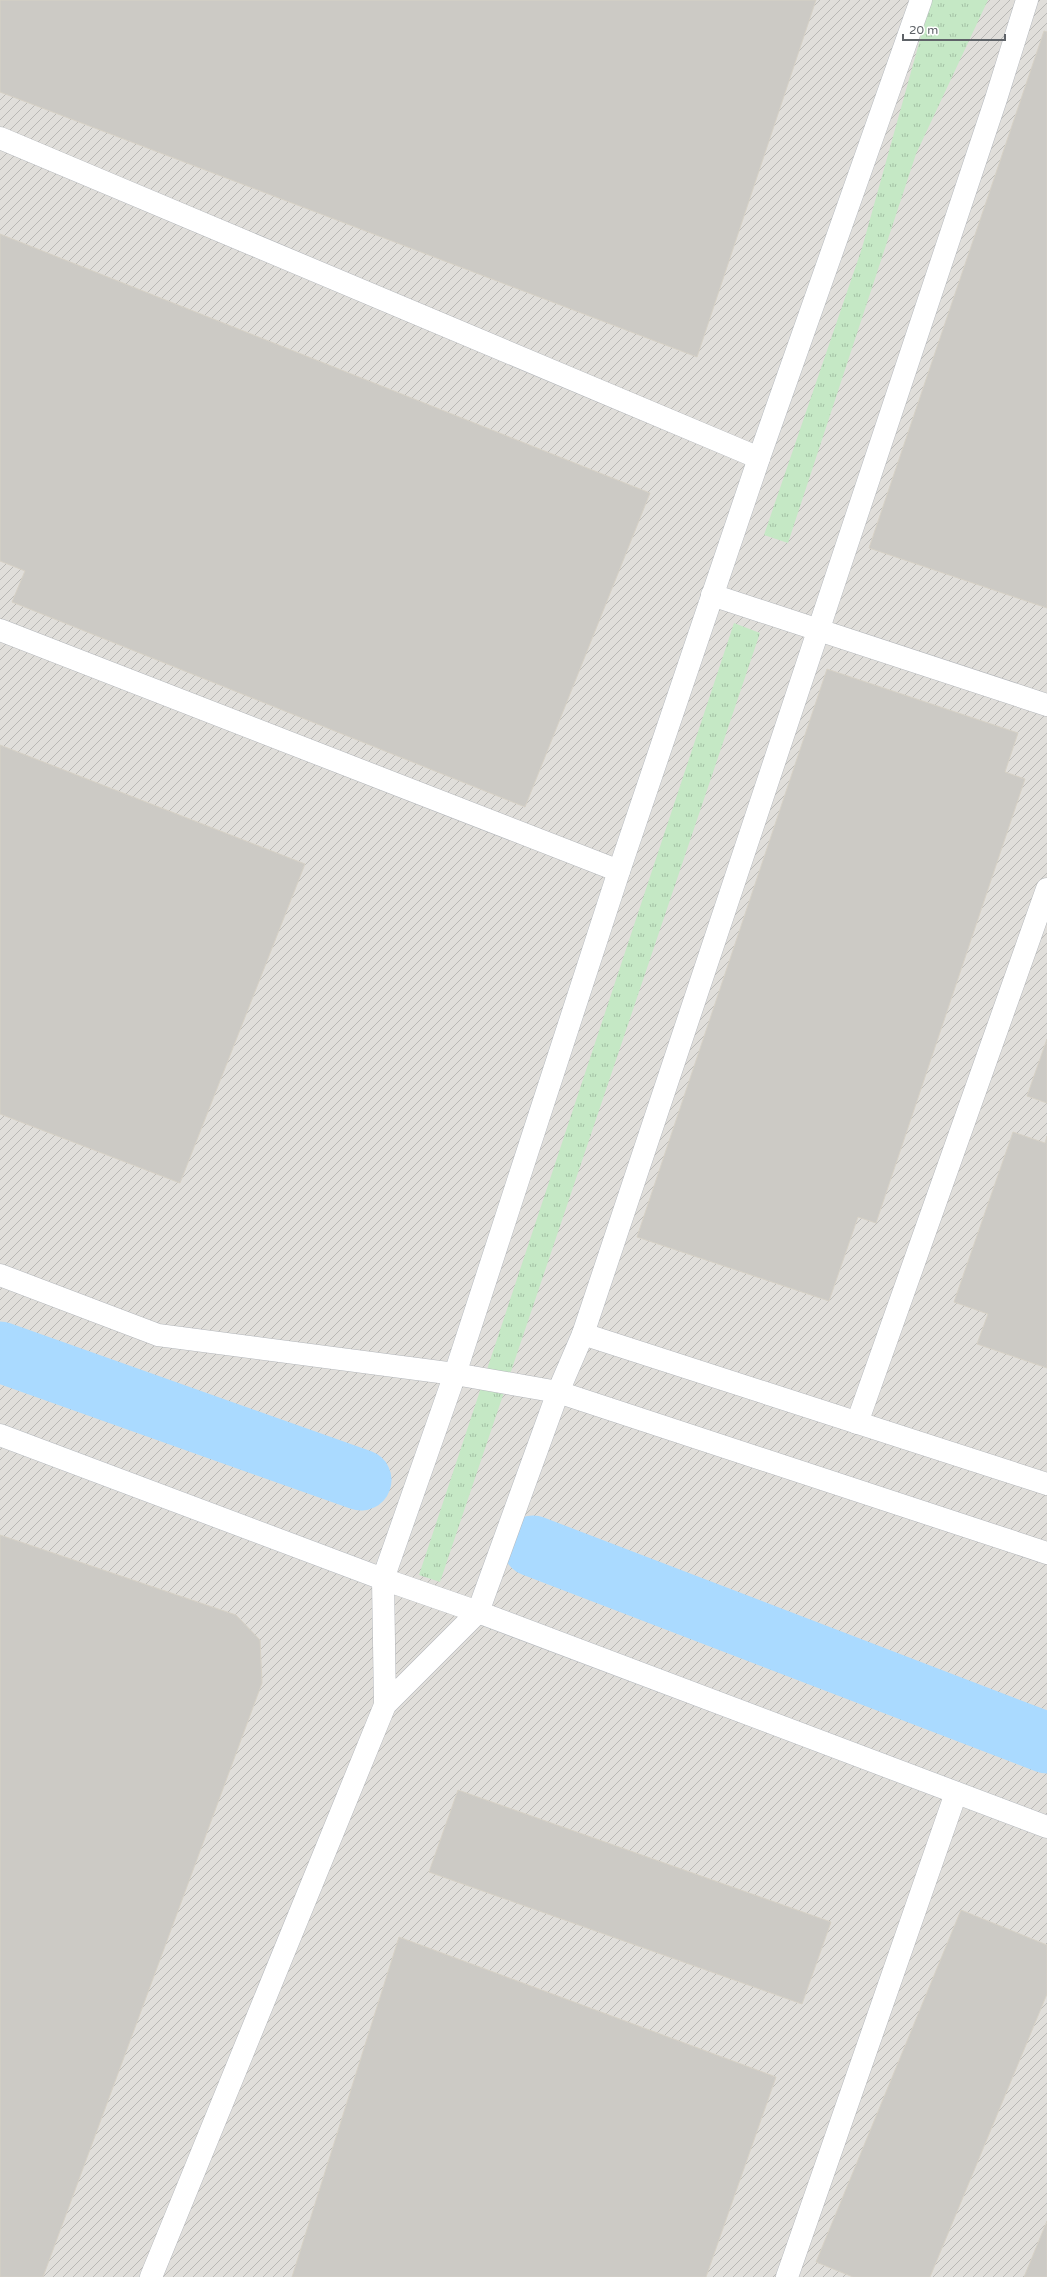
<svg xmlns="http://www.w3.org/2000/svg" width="1047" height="2277" viewBox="0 0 1047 2277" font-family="'Varela Round',sans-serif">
  <defs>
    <pattern id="industrial-furrows" width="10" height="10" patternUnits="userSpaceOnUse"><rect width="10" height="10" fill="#e0deda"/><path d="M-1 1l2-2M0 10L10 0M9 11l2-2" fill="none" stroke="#b9b8b5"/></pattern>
    <pattern id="grass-tufts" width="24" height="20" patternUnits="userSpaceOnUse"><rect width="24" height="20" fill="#c5e8c5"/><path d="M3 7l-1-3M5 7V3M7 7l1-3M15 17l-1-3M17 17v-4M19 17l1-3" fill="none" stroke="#a3c0a4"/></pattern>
  </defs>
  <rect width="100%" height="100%" fill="#f1efe8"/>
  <!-- industrial -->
  <path fill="url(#industrial-furrows)" d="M0,0H1047V2277H0Z"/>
  <!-- grass -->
  <path fill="url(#grass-tufts)" d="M931,0H988L916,154L788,543L764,535L862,248Z
    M734,623L760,633L440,1582L419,1575Z"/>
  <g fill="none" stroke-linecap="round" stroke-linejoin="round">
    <!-- river -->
    <path stroke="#aadaff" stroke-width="61" d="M0,1352L361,1480
      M533,1546L1047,1743"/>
  </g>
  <!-- building -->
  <path fill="#cccac5" stroke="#d6d1c6" d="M0,0H816L697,357L0,92Z
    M1044,31L1047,32V608L869,548Z
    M0,234L650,493L525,807L12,602L25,571L0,561Z
    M827,669L1018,733L1005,772L1025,779L876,1223L858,1217L829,1301L637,1237Z
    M0,745L305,864L180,1183L0,1114Z
    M1047,1039V1103L1027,1096Z
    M1013,1132L1045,1143L1047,1136V1368L977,1344L988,1314L954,1302Z
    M0,1535L236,1615L260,1640L262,1683L43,2277H0Z
    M458,1790L831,1922L802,2004L429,1872Z
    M961,1910L1047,1945V1994L930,2277H853L816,2262Z
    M399,1937L776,2077L706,2277H292Z
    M1047,2221V2277H1024Z"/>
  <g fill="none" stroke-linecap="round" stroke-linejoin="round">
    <!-- minor casing -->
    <g stroke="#b5b8bc" stroke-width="23">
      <path id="minor" d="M0,138L759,458
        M712,595L1047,705
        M0,630L619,871
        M0,1275L158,1335L455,1374L558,1392
        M857,1423L1047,889
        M787,2277L956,1793"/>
    </g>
    <!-- tertiary casing -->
    <g stroke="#b5b8bc" stroke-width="23">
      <path id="tertiary" d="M583,1334L1047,1484
        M558,1392L1047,1553
        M385,1705L478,1612
        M151,2277L385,1705L383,1579"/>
    </g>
    <!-- secondary casing -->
    <g stroke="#b6babf" stroke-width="23">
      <path id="secondary" d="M0,1435L383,1579L478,1612L1047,1827
        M383,1579L455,1374L619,871L759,458L921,0
        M478,1612L558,1392L583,1334L996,99L1027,0"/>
    </g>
    <!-- minor -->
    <use href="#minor" stroke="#fff" stroke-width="22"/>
    <!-- tertiary -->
    <use href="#tertiary" stroke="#fff" stroke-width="22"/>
    <!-- secondary -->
    <use href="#secondary" stroke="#fff" stroke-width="22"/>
  </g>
  <!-- scale -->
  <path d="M903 34v6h102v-6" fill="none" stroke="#5f6368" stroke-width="2"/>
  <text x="909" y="34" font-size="12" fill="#5f6368" stroke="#ffffff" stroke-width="3" paint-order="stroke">20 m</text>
</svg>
